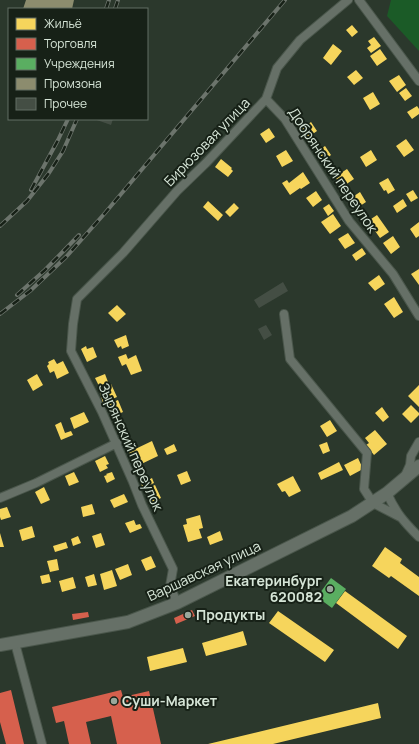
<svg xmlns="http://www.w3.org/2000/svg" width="419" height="744" viewBox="0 0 419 744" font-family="Manrope,sans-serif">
  <rect width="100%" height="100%" fill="#2b382c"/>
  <!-- green -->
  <path fill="#1b5b27" d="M391,0H419V51L387,16Z"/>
  <!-- homes -->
  <path fill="#f6d55c" d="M352,25L358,32L352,37L346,30Z
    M374,37L381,46L371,53L367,48L371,45L368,41Z
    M333,44L342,51L331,65L323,58Z
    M380,49L387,59L377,66L370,56Z
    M356,70L363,78L354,85L347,77Z
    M399,75L406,85L397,92L389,81Z
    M406,88L412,96L405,101L399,93Z
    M373,92L380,104L370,110L363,98Z
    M417,106L419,109V114L412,119L407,112Z
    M311,122L317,131L307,138L301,130Z
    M269,128L275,137L266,143L260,134Z
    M406,139L414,150L404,157L396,146Z
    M325,146L331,155L322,162L315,153Z
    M286,150L293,161L282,167L276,156Z
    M371,150L377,160L366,167L360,157Z
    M221,159L232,168L231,169L233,171L228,177L215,167Z
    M347,169L354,179L342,187L335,177Z
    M303,172L310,183L301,189L300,188L290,195L282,183L287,180L289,183Z
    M388,178L395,190L388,194L386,190L384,191L379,183Z
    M413,190L418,198L411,202L406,194Z
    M316,191L322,200L313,207L306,198Z
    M360,192L366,202L357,208L351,198Z
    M403,199L407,206L397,213L393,206Z
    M208,201L223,215L218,221L203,207Z
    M234,203L239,208L230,217L225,212Z
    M329,204L334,211L328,216L323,208Z
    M333,214L341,226L330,234L321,222Z
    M377,215L389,232L380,238L368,221Z
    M419,222V236L416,238L410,229Z
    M348,233L355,243L345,249L338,239Z
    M393,236L400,247L391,254L383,243Z
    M362,248L366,254L356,261L352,255Z
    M419,269V285L411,274Z
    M379,275L385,284L375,291L368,283Z
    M394,297L403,312L394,318L384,304Z
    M117,305L126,314L117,322L108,313Z
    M126,335L129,346L122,349L121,346L118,348L114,340Z
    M86,346L87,349L93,347L97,357L87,362L81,349Z
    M126,354L128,359L136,355L142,371L131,375L126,364L122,366L118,357Z
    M54,359L57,364L63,361L69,373L57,379L54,371L50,373L47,366L49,364L48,362Z
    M37,374L43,385L33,391L27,380Z
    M105,374L108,382L99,386L95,378Z
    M111,384L117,397L103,403L100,393L108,390L106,386Z
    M419,385V407L408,396Z
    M118,400L123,412L112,417L107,405Z
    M411,405L419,413V415L411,423L402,414Z
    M382,407L389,417L383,422L375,413Z
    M84,412L89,422L74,429L70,418Z
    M330,420L337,431L327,437L320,426Z
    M61,422L65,433L71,431L73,435L61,440L55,425Z
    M375,430L387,444L374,455L366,445L369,443L365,438Z
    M152,441L158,456L135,467L129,452Z
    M327,442L330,451L323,454L319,445Z
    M174,444L177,451L167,455L164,449Z
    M105,456L109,464L106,465L108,468L100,472L95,461Z
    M358,458L363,469L350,476L344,465Z
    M339,462L343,470L321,480L318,473Z
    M187,471L191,481L181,485L177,475Z
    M74,472L79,482L69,486L65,476Z
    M112,472L115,479L107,483L104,476L107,475L106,474Z
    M293,476L301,491L289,497L285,491L282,492L277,484Z
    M152,478L154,483L143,488L141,484Z
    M155,485L161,498L152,502L146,489Z
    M44,487L50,500L41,504L35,492Z
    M124,494L128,502L114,508L110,500Z
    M92,504L95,514L83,517L81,507Z
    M7,507L11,517L1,520L0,517V509Z
    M200,515L203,528L199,529L202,538L188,542L183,525L187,524L186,519Z
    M134,520L136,525L140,524L142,528L130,533L125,523Z
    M32,526L35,537L22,541L19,530Z
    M220,531L223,540L210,545L207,537Z
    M0,533L4,547H0Z
    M101,533L105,545L96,548L92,536Z
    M78,536L81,543L73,546L71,539Z
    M66,542L68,548L55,552L53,546Z
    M385,547L402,559L400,563L419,577V596L391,576L389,578L372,566Z
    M151,556L156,567L146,571L141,560Z
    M57,559L59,570L50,572L47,561Z
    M128,564L132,575L120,580L115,569Z
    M112,570L117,586L104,590L100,574Z
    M49,574L51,582L42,584L40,576Z
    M94,574L97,585L88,587L85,577Z
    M73,577L76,588L62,592L59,581Z
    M345,591L407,636L398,649L336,603Z
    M278,611L334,650L325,662L269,623Z
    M243,631L247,645L206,656L202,643Z
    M183,648L187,662L150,671L147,657Z
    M378,703L381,718L273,744H208Z"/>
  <!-- shops -->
  <path fill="#d6604d" d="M192,610L195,616L176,624L174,618Z
    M88,612L89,617L73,620L72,614Z
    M11,690L24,744H6L0,722V693Z
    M121,690L123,697L149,691L161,744H117L111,716L86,722L91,744H69L64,721L56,723L52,707Z"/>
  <!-- public -->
  <path fill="#5aae61" d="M331,578L346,589L332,608L317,597Z"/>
  <!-- industry -->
  <path fill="#8c8c6e" d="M26,0H74L72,9H23Z"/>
  <!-- building -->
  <path fill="#444e44" d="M94,119H113L111,125Z
    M283,282L288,291L259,308L254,300Z
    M266,325L272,335L264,340L258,329Z"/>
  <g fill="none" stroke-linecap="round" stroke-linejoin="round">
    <!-- street casing -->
    <g stroke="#4a564b" stroke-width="10">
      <path id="street" d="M359,0L419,81
        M266,99L285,119L349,221L393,274L419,316
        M284,314L290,359L367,453L364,489L373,503L400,517
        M405,476L410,465L411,456L419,442
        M387,493C396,513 404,522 419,537
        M0,498L36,483L117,443
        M177,603L170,586L173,569L142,505L133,482L102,412L71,351L73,324L77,299L123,253L177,191L206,163L266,99L277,68L300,40L348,0
        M15,643L42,744"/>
    </g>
    <!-- secondary casing -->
    <g stroke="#4a564b" stroke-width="14">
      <path id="secondary" d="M0,645L128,622L177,603L352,516L387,493L419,466"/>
    </g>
    <!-- street -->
    <use href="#street" stroke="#667067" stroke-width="8"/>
    <!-- secondary -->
    <use href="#secondary" stroke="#667067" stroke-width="12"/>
    <!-- rail casing -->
    <g stroke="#6c746c" stroke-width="4">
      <path id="rail" d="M106,9L109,0
        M115,9L118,0
        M31,190L58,140L68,119
        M0,226L27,201L49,173L63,151L77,119
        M17,295L45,270L79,235
        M0,314L30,291L66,257L105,213L285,0"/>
    </g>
    <!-- rail -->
    <use href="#rail" stroke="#172117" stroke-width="2.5" stroke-dasharray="8" stroke-linecap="butt"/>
  </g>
  <!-- markers -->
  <g fill="#9aa89b" stroke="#172117" stroke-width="1.5">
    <circle cx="330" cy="589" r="4"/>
    <circle cx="188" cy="615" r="4"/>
    <circle cx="114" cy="701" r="4"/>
  </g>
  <g text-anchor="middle" stroke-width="4" stroke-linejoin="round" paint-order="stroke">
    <!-- street labels -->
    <g font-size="14" fill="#d6e5d7" stroke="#172117">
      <text transform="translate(207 142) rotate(-46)" y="5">Бирюзовая улица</text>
      <text transform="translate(333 170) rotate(56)" y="5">Добрянский переулок</text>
      <text transform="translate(131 447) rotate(66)" y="5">Зырянский переулок</text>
      <text transform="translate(204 571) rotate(-25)" y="5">Варшавская улица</text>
    </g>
    <!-- poi labels -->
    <g font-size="14" font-weight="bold" fill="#d6e5d7" stroke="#172117" text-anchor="start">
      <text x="322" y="586" text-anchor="end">Екатеринбург<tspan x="322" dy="16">620082</tspan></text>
      <text x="196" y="620">Продукты</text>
      <text x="122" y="706">Суши-Маркет</text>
    </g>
  </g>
  <!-- legend -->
  <rect x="8" y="8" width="140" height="112" fill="#172117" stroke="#636f64"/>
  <rect x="16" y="18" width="20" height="12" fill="#f6d55c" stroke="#636f64"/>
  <text x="44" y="28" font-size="12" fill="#d6e5d7">Жильё</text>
  <rect x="16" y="38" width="20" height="12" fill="#d6604d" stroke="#636f64"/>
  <text x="44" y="48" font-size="12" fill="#d6e5d7">Торговля</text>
  <rect x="16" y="58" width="20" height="12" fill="#5aae61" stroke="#636f64"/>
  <text x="44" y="68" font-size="12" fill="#d6e5d7">Учреждения</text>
  <rect x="16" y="78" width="20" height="12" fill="#8c8c6e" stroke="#636f64"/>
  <text x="44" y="88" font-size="12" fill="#d6e5d7">Промзона</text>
  <rect x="16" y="98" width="20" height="12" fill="#444e44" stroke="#636f64"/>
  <text x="44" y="108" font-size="12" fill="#d6e5d7">Прочее</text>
</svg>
